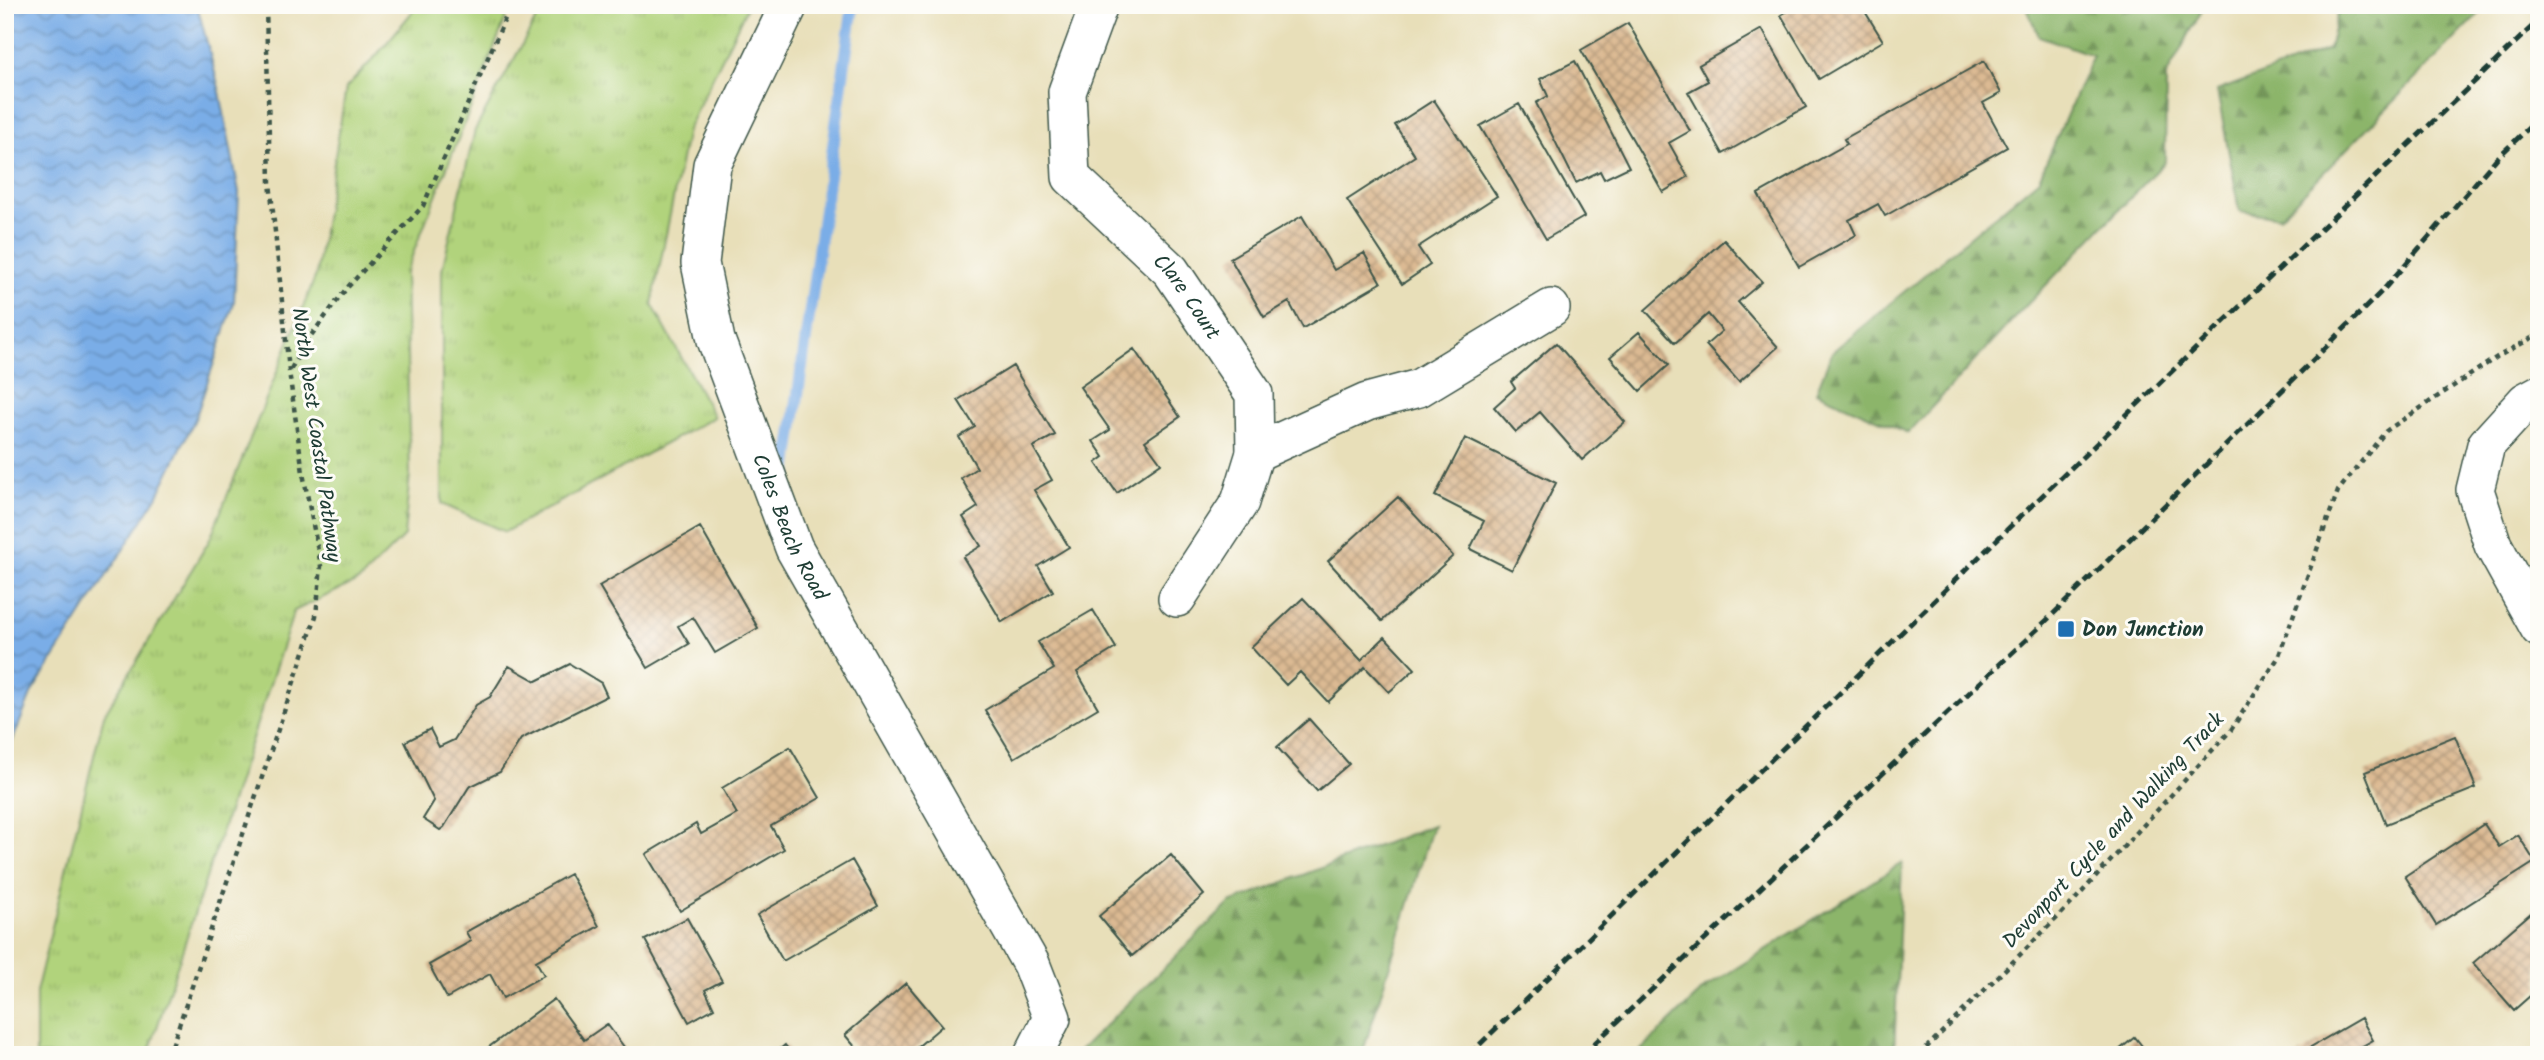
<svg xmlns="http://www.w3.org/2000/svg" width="2544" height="1060" viewBox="0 0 2544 1060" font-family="Kalam,sans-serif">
  <defs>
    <pattern id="grass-tufts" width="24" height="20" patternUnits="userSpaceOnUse" patternTransform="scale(1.75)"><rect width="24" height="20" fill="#b1d37b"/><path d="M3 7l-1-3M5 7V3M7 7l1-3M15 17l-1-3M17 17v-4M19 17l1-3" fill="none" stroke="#98b66b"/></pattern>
    <pattern id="forest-firs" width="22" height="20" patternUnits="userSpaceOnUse" patternTransform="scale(1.75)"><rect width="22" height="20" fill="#8cb56b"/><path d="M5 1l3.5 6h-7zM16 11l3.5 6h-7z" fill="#729459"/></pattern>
    <pattern id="water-waves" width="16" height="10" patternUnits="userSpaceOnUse" patternTransform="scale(1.75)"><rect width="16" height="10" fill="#7aade7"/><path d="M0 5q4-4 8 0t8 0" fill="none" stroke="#638ebc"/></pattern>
    <pattern id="building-cross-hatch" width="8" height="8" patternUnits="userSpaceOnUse" patternTransform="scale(1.75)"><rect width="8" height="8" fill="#dcba93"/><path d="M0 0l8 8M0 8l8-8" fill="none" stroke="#b29879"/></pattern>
  </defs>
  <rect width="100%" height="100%" fill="#fdfcf7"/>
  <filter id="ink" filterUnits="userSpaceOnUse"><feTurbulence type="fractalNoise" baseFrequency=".0143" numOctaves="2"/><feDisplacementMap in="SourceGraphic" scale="14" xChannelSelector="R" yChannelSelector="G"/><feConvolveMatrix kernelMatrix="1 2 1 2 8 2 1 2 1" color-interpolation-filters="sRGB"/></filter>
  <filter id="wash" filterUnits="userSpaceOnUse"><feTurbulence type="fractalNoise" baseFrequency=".00686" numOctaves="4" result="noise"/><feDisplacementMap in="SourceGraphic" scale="28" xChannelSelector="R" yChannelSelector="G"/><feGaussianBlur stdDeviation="1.57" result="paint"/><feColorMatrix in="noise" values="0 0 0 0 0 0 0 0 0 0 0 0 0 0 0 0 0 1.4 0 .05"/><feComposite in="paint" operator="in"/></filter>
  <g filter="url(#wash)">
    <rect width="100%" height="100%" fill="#e8dfb9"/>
    <!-- grass -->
    <path fill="url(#grass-tufts)" stroke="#688858" stroke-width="2" d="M418,5H511L405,274L410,474L404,536L360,580L294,611L148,1055H36V992L104,715L209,541L316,275L346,88L376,56Z
      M544,5H748L687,130L652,304L714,417L505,532L442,504V270L475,130Z"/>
    <!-- forest -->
    <path fill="url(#forest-firs)" stroke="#567950" stroke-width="2" d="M2025,5H2205L2166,76L2165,162L2019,313L1908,433L1816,392L1832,352L2039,179L2093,55L2039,36Z
      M2340,5H2488L2280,217L2240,211L2217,91L2329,49Z
      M1433,825L1362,1055H1075L1230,903Z
      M1902,863L1894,1055H1636L1705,988Z"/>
    <!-- water -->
    <path fill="url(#water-waves)" stroke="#4c758e" stroke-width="2" d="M5,5H197L220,92L239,192L234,303L195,419L157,497L32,692L5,760Z"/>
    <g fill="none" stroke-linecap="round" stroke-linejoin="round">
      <!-- stream -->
      <path stroke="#7aade7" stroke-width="12" d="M787,472L853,5"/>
    </g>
    <g id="blocks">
      <!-- building -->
      <path fill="url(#building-cross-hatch)" d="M1797,5H1861L1883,41L1819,79L1781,15Z
        M1628,23L1690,131L1669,143L1688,177L1663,192L1581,50Z
        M1762,29L1806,107L1723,154L1688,92L1708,81L1699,65Z
        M1575,61L1629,167L1604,179L1600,171L1576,183L1536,103L1548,96L1540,79Z
        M1984,61L2001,93L1983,103L2007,147L1885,216L1878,204L1849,220L1856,235L1799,267L1758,194L1847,144L1844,139Z
        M1434,100L1497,196L1418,247L1430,265L1402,284L1347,200L1415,156L1395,125Z
        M1519,104L1584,217L1546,239L1480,126Z
        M1302,216L1334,270L1364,253L1381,283L1303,328L1289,302L1264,317L1230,258Z
        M1724,240L1762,282L1738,302L1778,347L1739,382L1706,345L1722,331L1708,314L1675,343L1645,310Z
        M1639,332L1669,365L1640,391L1610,357Z
        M1556,343L1625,422L1582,460L1540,412L1516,432L1494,407L1515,388L1511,382Z
        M1134,349L1180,417L1145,441L1161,463L1117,493L1096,463L1104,457L1093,441L1110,430L1080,387Z
        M1013,366L1055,435L1033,447L1052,480L1034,490L1069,547L1038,566L1053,591L1002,622L963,557L981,546L963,517L978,507L961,478L977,468L959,437L975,427L958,400Z
        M1465,438L1556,483L1512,570L1470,549L1484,521L1435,496Z
        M1398,497L1453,556L1382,621L1328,561Z
        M700,527L758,628L715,653L693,617L678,626L689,644L648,668L599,586Z
        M1303,598L1361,660L1385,637L1415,669L1389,692L1365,667L1328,702L1300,672L1286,685L1251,647Z
        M1093,610L1116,648L1077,672L1098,708L1014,758L985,710L1054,669L1038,642Z
        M570,664L601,683L607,696L521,739L500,772L469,787L444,827L440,830L423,819L434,801L405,742L430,729L439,747L454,740L476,705L490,697L509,666L536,681Z
        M1309,719L1349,764L1317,791L1277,747Z
        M2455,736L2476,788L2386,824L2365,772Z
        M790,747L820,798L771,826L784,849L680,911L646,854L696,824L701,834L737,814L722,788Z
        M2484,824L2499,847L2518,835L2535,862L2436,925L2405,876Z
        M1171,855L1204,895L1132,956L1099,916Z
        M852,860L878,906L783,961L757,915Z
        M570,874L599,926L536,961L544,975L503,998L490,974L447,998L429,965L471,941L466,932Z
        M2539,906V988L2514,1010L2473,963Z
        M687,918L722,981L705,990L714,1008L689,1022L645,940Z
        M906,983L942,1026L908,1055H862L845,1035Z
        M554,999L584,1040L607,1024L630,1055H478Z
        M2361,1018L2373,1040L2352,1052L2353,1055H2297Z
        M2135,1037L2149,1055H2113Z
        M785,1045L793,1055H773Z"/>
    </g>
  </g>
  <g filter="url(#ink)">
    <use href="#blocks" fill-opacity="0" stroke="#3d5548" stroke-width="2"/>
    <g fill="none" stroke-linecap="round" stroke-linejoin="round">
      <!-- minor casing -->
      <g stroke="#3d5548" stroke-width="40">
        <g id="minor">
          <path id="s1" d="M789,5L712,165L700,263L716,340L794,548L1031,964L1052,1018L1033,1055"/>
          <path id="s2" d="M1099,5L1067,92L1071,177L1171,271L1254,394L1255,453L1240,502L1177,598"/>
          <path d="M2539,394L2526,401L2486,445L2475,490L2493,545L2539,628"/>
          <path d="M1255,453L1367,402L1419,388L1551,308"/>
        </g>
      </g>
      <!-- path -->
      <path stroke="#3d5548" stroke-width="4.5" stroke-dasharray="5 5" stroke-linecap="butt" d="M291,369L303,346L346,289L423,206L511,5
        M169,1055L316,616L321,566L303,473L289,371L270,182L266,5
        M1919,1055L2071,904L2231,730L2278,658L2338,491L2386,431L2497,357L2539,334"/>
      <!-- minor -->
      <use href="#minor" stroke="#fff" stroke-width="37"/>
      <!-- rail -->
      <path stroke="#1f3d34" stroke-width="5" stroke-dasharray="10 5" stroke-linecap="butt" d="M1469,1055L2024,513L2539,20
        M1582,1055L2046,621L2306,367L2384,289L2496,159L2539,118"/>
    </g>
  </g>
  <!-- markers -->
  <rect fill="#1f6fb2" stroke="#fdfcf7" stroke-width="2.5" x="2057" y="620" width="18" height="18" rx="3.5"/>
  <g text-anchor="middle" stroke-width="6" stroke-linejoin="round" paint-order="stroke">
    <!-- street labels -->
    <g font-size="21" fill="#1f3d34" stroke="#fdfcf7">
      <text dy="7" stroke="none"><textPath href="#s2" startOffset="345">Clare Court</textPath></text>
      <text transform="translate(317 435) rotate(82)" y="7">North West Coastal Pathway</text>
      <text dy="7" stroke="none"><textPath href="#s1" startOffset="556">Coles Beach Road</textPath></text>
      <text transform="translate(2113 830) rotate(-47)" y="7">Devonport Cycle and Walking Track</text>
    </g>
    <!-- poi labels -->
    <g font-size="21" font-weight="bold" fill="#1f3d34" stroke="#fdfcf7" text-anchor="start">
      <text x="2082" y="636">Don Junction</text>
    </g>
  </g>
  <!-- margin -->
  <rect width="2544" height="1060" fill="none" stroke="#fdfcf7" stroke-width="28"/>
</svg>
